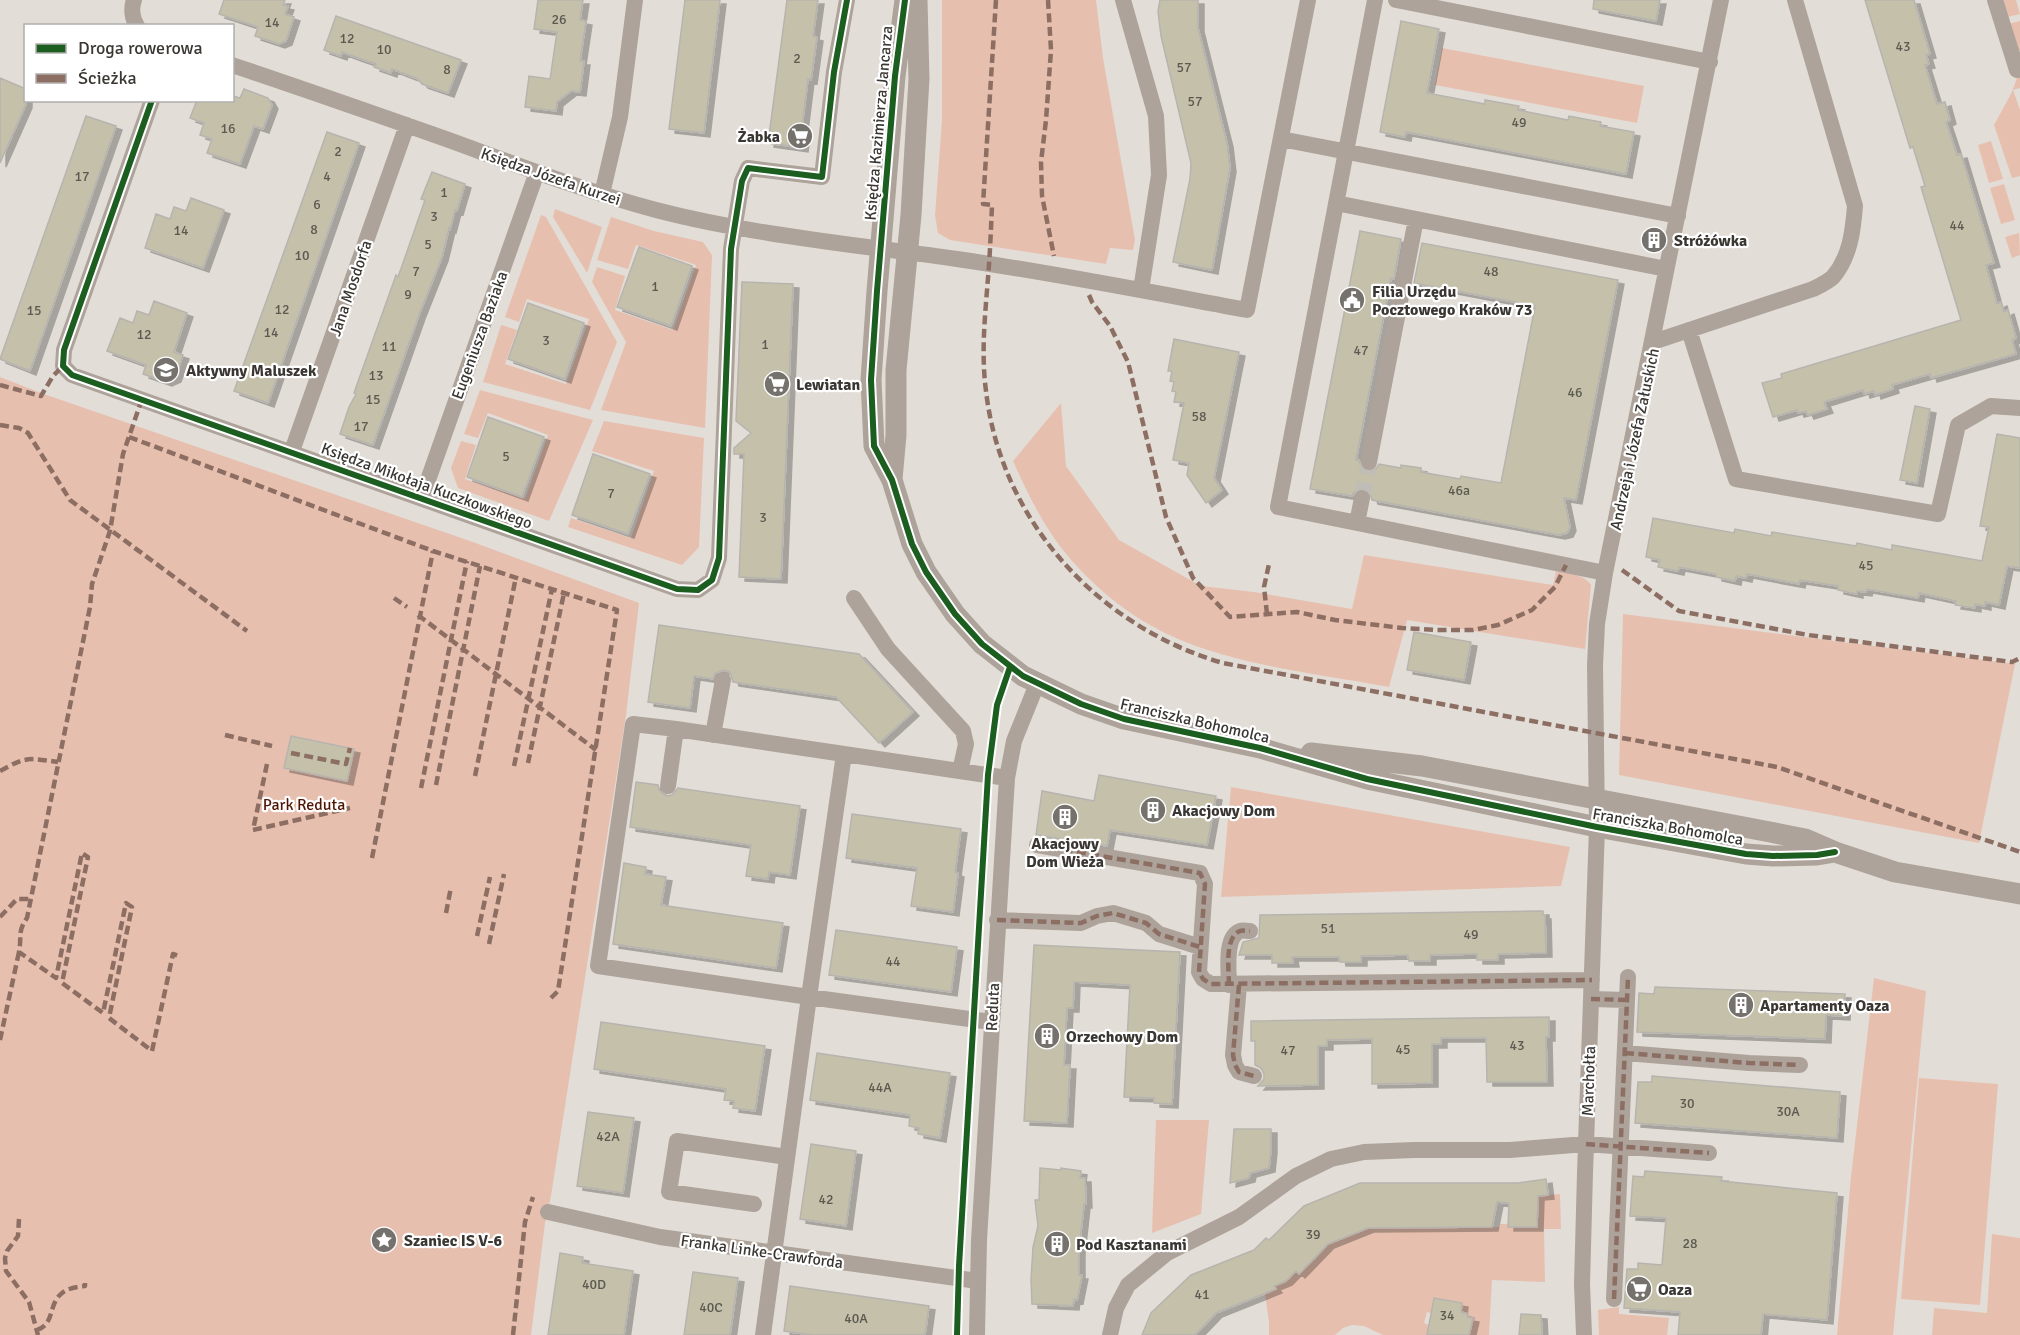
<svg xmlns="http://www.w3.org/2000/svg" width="2020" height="1335" viewBox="0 0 2020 1335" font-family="Signika,sans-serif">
  <defs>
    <filter id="shadow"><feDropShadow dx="6" dy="4" stdDeviation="0" flood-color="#0004"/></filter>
  </defs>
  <rect width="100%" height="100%" fill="#e2ded7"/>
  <!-- green -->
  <path fill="#e7bfaf" d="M942,0H1096L1103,58L1135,240L1133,250L1110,248L1106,264L950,240L938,233L935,215L942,120Z
    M2002,0H2016L2020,14L2007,17Z
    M2020,21V51L2017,49L2008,24Z
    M1442,48L1644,86L1637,123L1435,85Z
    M2020,69V88L2013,90L2020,110V176L2012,178L1994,125L2012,92Z
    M1991,141L2003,179L1989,183L1978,145Z
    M2004,184L2015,220L2001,224L1990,188Z
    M555,209L602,227L587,273L553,217Z
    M541,215L546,217L617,342L590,410L483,382L501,325L517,330L505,364L566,384L589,319L527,299L519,322L505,317Z
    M611,217L654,231L703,242L712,255L705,428L601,410L626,342L592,282L597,267L625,276L615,310L673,330L696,265L636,245L628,269L597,260Z
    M2019,233L2020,255L2012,258L2005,237Z
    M0,377L41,393L470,541L639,603L626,715L551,1196L545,1223L531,1335H0Z
    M480,390L593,420L549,521L458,488L451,468L461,441L476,445L465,479L525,499L548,435L488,413L478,438L464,434Z
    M1061,403L1066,466L1119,540L1201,586L1254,592L1352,609L1364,555L1553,585L1556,571C1568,574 1584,574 1591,585L1585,649L1407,620L1389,687C1320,674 1240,666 1176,638C1131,619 1088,583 1059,545C1040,519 1026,490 1013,461Z
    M604,421L704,438L699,547L682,565L568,527L571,518L631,538L654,471L592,451Z
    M1623,614L2015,664L1979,843L1619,775Z
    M1231,787L1570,847L1561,886L1221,897Z
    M1874,978L1926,991L1893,1335H1837L1851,1177Z
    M1919,1078L1998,1084L1980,1305L1901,1299Z
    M1156,1120H1209L1201,1214L1152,1233Z
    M1560,1194L1561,1229H1544L1545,1282L1492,1280L1489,1335H1469L1473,1318L1467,1317L1468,1313L1461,1312L1462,1304L1435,1298L1431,1313L1427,1312L1424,1323L1429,1325L1427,1335H1383L1364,1326L1352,1325L1343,1328L1335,1335H1269V1322L1265,1294L1275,1289L1274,1286L1286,1281L1296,1271L1299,1274L1307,1266L1301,1260L1307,1253L1314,1260L1322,1251L1320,1249L1336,1238L1338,1240L1359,1231V1229L1378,1225L1426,1227H1500V1224H1524V1227H1537L1538,1196Z
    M1992,1234L2020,1238V1335H1932L1934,1308L1987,1313Z
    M1619,1307V1314L1669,1318L1667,1335H1599L1598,1310Z"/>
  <!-- building -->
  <path fill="#c4c0aa" stroke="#b7b4af" stroke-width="1.5" filter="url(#shadow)" d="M224,0H285L283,5L288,6L285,14L294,17L286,41L279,44L255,36L258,27L219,14Z
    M538,0H583L580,20L586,21L580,61H584L580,92L571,91L557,102L556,111L525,107L529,76L550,79L557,32L534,29Z
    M685,0H720L704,133L669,129Z
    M787,0H818L813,36L817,37L811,80L808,79L802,127H805L802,148L768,143Z
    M1160,0H1198V28L1227,143L1230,168L1212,270L1173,262L1190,179L1191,163L1161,36L1158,11Z
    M1594,0H1660L1656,21L1593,9Z
    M1865,0H1914L1930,54L1926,55L1929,64L1925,65L1937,104L1945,102L1950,120L1946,122L1957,155L1961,154L1994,263L1986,265L1997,304L2001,302L2004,312L2008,310L2016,338L2012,340L2016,354L1931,378L1930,374L1892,385L1893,389L1875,395L1874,391L1864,394L1863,390L1824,402L1827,409L1808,415L1806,411L1798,413L1797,410L1773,417L1762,383L1782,378L1781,374L1961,320L1921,187L1925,186L1913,147L1910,148Z
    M336,16L461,60L448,93L422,84L418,79L392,69L391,73L374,67L376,64L358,58L342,52L341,56L324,50Z
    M1401,21L1439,29L1427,93L1485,104V100L1519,106L1518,110L1568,120L1569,116L1601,122L1600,126L1634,132L1626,174L1406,132L1405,137L1380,132Z
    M0,78L26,89V104L0,163Z
    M244,89L268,98L272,105L263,129L254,126L240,164L207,153L212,139L200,135L204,123L190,118L197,100H232L233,96L240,98Z
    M86,116L116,126L30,371L0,359Z
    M327,132L359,143L268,403L234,391Z
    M432,172L465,184L457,211L455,210L450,229L449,228L442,257L419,315L373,445L340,434L349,407L356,394L354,393L396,275L398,277L410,243L425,200L421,199Z
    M191,198L224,210L203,268L145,248L156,214L170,219L174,207L186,211Z
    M1360,231L1401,239L1394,279L1391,278L1356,460H1359L1362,469L1368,472L1376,469L1379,464L1401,468V465L1421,468V472L1460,479L1461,476L1501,483L1535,306L1414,283L1422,243L1618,280L1576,500L1564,498L1570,527L1567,533L1559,535L1372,500L1369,491L1363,488L1355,491L1352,496L1310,489Z
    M639,247L692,266L671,326L617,307Z
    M742,282L793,284L781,579L739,577L744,454H734V448L751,433L736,421Z
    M154,301L187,313L174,352L183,355L175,378L166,382L143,374L146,365L107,351L120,318L133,323L137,311L149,315Z
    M528,303L584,323L565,379L508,359Z
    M1174,339L1239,352L1214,478L1222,490L1206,503L1187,475L1189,463L1173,460L1184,403L1174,402L1176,392L1172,391L1174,382L1170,381L1172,371H1168Z
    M1915,406L1930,409L1917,483L1900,480Z
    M488,417L544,437L522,497L467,477Z
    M1997,434L2020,438V568L2007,566L1999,605L1985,602V606L1975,604V608L1955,605L1956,601L1919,593L1918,598L1867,589L1866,592L1857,591V594L1838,590V586L1800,580L1799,584L1747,574L1746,578L1736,576L1735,581L1716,577V574L1679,567L1678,571L1658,567L1660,560L1646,557L1653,518L1734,533L1735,529L1771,536L1772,532L1856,546L1857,543L1892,550V545L1982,561L1989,527L1980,526Z
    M593,454L650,474L628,534L572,515Z
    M659,625L859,654L913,712L879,743L836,697L733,682L730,672L724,670L715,673L713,679L694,676L690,708L648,702Z
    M1414,632L1471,642L1464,680L1407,670Z
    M291,736L354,749L347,781L284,768Z
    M1099,775L1216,796L1207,845L1110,830L1107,846L1036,835L1042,791L1094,801Z
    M636,782L658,785L659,790L666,796L672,795L678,788L800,806L790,875L769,872L768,879L746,876L751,845L630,827Z
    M852,814L961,829L955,872L958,873L953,912L911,906L917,868L846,858Z
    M624,863L646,867L645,874L666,877L661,905L783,923L776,968L613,944Z
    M1543,911V915H1545L1546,953L1498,954V960H1477V954L1430,955V961H1409L1408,955L1361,956V962H1340L1339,957H1292L1293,963H1272V955H1239L1243,942L1259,938L1260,915Z
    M836,930L957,947L951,992L829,975Z
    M1034,945L1180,952L1172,1104L1154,1103V1098L1124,1097L1130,985L1074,982L1073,1008H1067L1064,1065H1070L1067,1123L1024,1121Z
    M1655,987L1845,994L1844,1016L1826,1015L1825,1039L1637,1032L1639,993L1654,994Z
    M1549,1017V1037H1546L1547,1082H1487L1486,1038H1441V1044H1432V1083L1372,1084V1039L1327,1040V1046H1318V1085L1258,1086L1264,1079V1074L1261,1068L1255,1065V1041H1251V1021Z
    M601,1022L765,1046L755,1111L733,1108L734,1101L724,1100L726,1089L594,1069Z
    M817,1053L950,1073L940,1138L918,1134L919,1128L909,1126L910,1115L810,1100Z
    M1652,1076L1840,1092L1837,1138L1635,1123L1638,1082H1652Z
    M588,1112L634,1118L623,1193L577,1186Z
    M1234,1129H1271V1149L1269,1168L1250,1173L1249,1178L1230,1183Z
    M811,1144L856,1151L846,1226L800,1219Z
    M1040,1168L1061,1170V1168L1081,1171L1080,1178H1085L1086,1204H1084L1079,1250V1275H1082L1077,1300L1074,1299L1073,1306L1032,1304L1031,1280L1033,1247L1038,1226L1035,1200H1039Z
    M1645,1171L1722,1177L1721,1181L1837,1193L1827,1320L1763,1314L1761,1335H1678L1680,1312L1624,1308L1627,1269H1638V1263L1662,1265L1666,1218L1630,1216L1633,1176L1644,1177Z
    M1546,1179L1548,1195L1538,1196L1537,1227H1508L1509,1203L1497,1202L1492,1227L1368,1228L1328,1244L1299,1274L1296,1271L1286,1281L1274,1286L1276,1289L1216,1313L1195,1335H1142L1151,1313L1191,1275L1254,1250L1266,1238L1269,1240L1304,1206L1360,1183H1518Z
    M560,1253L583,1257L582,1263L633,1271L624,1335H548Z
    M693,1272L738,1278L730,1335H684Z
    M790,1286L929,1306L925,1335H812L784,1331Z
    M1434,1298L1462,1303L1461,1312L1468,1314L1467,1317L1473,1318L1469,1335H1427Z
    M1521,1314L1541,1315L1542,1335H1519Z"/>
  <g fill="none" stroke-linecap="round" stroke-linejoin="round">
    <!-- minor-tunnel -->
    <path stroke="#c0bdb6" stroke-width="16" stroke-dasharray="16 8" stroke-linecap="butt" d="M1362,498L1369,462"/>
    <!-- minor -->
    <path stroke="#ada39a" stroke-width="16" d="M134,0C131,8 132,19 137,26
      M1123,0L1156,116L1159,175L1141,290
      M1375,0L1278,507L1605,573
      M1396,0L1710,62
      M1995,0L2017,70
      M232,65C304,89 375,114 446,139C515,164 584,191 656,210C752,235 858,245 957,259C1054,273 1150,292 1247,310L1308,0
      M152,100L64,350L63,366L72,375L677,589L698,590L712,580L719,558L731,249L742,181L748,168L822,177L834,72L847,0
      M1281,139L1678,216
      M602,194L620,117L635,0
      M1336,203L1666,269
      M1689,330L1736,479L1938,514L1958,425L1991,406L2020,408
      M1653,342L1813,289C1819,286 1828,282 1833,277C1850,257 1853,231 1855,206L1795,0
      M292,451L407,125
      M1369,462L1416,219
      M422,497L537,172
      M1357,523L1362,498
      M854,598L888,649L963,731L966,744L960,771
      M713,735L723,680
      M844,754L1007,778
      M668,786L676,729
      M1037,845L1200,873L1205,884L1199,972L1203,979L1211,984L1592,980
      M997,920L1081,923L1097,916L1113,913L1146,923L1159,934L1200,947
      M1229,985C1229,971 1224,937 1240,931C1243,930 1246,931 1250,931
      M1239,985L1233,1055L1235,1065L1239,1072L1254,1076
      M1591,999L1627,1000
      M1625,1053L1749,1063L1800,1065
      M754,1204L669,1192L677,1141L787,1157
      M548,1212L660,1237L978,1281
      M1614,1299L1628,977
      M763,1335L809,997L598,966L633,724L676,729L844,754L809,997L991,1022
      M977,1335L979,1240L1007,778L1014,741L1037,684
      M1110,1335L1116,1308L1128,1285L1167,1253L1239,1217L1296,1176L1331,1159L1364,1152L1414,1150H1510L1586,1144L1709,1153
      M1584,1335L1582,1284L1585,1173L1597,827L1595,665L1597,624L1605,573L1721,0"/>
    <!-- tertiary -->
    <path stroke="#ada39a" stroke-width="21" d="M905,0L895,76L877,291L871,380L874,446L892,480L912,544L926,572L955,614L982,644L1023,676L1081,704L1124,719L1260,748L1367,779L1597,827L1746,854L1773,856L1817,855L1835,852
      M892,479L896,435V370L911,215L919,79L917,0
      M1311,753L1422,766L1770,832L1805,839L1835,852L1895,872L2020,894"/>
    <!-- quiet -->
    <path stroke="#8d6e63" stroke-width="4.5" stroke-dasharray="9 4.5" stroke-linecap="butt" d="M996,0L983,204L992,205C991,229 990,254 988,278C985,316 981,353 986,391C1001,522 1099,627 1223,663L1777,767L2020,852
      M1048,0L1051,50L1046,120L1041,162L1042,196L1054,256
      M1089,295L1092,302L1110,326L1128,362L1166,517L1193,578L1230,617L1297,612L1335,620L1402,628L1436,630H1473L1498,625L1532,610L1555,587L1566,565
      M0,385L41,396L53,376L63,366
      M142,399L123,454L110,531L92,584L90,607L27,918C17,932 22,937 19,952L56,978L82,853L88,857L62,983L103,1013L126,903L132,907L109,1018L152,1051L173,954L179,956
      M0,425L19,428L28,433L70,500L247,631
      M129,437L433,551L617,610L558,991L551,998
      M1622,570L1679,611L1808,635L2012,662L2020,658
      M394,598L407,607
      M1267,614L1264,587L1269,564
      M418,615L596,750
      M225,735L272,746
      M291,753L346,764L350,748
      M528,763L564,593
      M267,764L253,830L350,808
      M514,766L552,589
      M0,771C27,756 28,758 58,762
      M475,776L516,577
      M436,785L480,566
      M421,788L467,561
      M1037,845L1200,873L1205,884L1199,972L1203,979L1211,984L1592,980
      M372,858L433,551
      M446,913L451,887
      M0,917L17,899H30
      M997,920L1081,923L1097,916L1113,913L1146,923L1159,934L1200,947
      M477,936L490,877
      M489,944L504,874
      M1229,985C1229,971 1224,937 1240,931C1243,930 1246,931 1250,931
      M1239,985L1233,1055L1235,1065L1239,1072L1254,1076
      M1591,999L1627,1000
      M0,1040L19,952
      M1625,1053L1749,1063L1800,1065
      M1586,1144L1709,1153
      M19,1219L18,1236L7,1251L5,1258L6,1271L29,1302L38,1335
      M1614,1299L1628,977
      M37,1330C55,1324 48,1305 61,1294C67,1288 77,1287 85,1286V1283
      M513,1335L525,1222L533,1197"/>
    <!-- cycleway casing -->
    <g stroke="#fff" stroke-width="10">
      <path id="cycleway" d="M905,0L895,76L877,291L871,380L874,446L892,480L912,544L926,572L955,614L982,644L1023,676L1081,704L1124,719L1260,748L1367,779L1597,827L1746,854L1773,856L1817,855L1835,852
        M152,100L64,350L63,366L72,375L677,589L698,590L712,580L719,558L731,249L742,181L748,168L822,177L834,72L847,0
        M957,1335L959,1266L988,775L997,705L1010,667"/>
    </g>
    <!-- cycleway -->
    <use href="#cycleway" stroke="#1b5e20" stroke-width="6"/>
  </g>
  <!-- icons -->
  <defs>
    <g id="supermarket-disc" transform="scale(1.35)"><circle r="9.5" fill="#75716c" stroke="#fff"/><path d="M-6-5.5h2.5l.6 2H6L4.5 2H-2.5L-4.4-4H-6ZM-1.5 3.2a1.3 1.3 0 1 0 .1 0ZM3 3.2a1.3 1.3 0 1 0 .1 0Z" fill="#fff"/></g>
    <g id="building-disc" transform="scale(1.35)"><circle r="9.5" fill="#75716c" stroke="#fff"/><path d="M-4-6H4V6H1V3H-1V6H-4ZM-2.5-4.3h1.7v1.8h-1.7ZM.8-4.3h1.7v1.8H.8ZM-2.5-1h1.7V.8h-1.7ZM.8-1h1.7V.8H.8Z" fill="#fff"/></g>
    <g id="civic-disc" transform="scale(1.35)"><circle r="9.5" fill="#75716c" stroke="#fff"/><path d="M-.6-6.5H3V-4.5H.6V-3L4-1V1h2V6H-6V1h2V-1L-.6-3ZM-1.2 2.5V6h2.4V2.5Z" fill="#fff"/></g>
    <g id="school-disc" transform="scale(1.35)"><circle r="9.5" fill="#75716c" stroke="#fff"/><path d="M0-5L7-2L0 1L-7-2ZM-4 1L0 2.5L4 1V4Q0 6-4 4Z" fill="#fff"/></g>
    <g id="sight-disc" transform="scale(1.35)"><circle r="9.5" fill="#75716c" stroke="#fff"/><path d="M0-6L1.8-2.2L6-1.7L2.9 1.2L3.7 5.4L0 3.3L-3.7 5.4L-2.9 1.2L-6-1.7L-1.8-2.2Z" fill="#fff"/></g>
  </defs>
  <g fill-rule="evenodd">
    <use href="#supermarket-disc" x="800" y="136"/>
    <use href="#building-disc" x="1654" y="240"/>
    <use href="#civic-disc" x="1352" y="300"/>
    <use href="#school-disc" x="166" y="370"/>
    <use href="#supermarket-disc" x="777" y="384"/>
    <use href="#building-disc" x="1153" y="810"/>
    <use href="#building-disc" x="1065" y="817"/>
    <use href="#building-disc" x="1741" y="1005"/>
    <use href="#building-disc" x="1047" y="1036"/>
    <use href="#sight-disc" x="384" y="1240"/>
    <use href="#building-disc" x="1057" y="1244"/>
    <use href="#supermarket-disc" x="1639" y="1289"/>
  </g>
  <g text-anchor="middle" stroke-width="4.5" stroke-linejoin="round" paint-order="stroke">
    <!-- number labels -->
    <g font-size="14" fill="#5c5951">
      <text x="559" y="24">26</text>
      <text x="272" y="27">14</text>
      <text x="347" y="43">12</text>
      <text x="1903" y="51">43</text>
      <text x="384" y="54">10</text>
      <text x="797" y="63">2</text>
      <text x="1184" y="72">57</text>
      <text x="447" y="74">8</text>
      <text x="1195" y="106">57</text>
      <text x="1519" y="127">49</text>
      <text x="228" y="133">16</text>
      <text x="338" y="156">2</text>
      <text x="82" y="181">17</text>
      <text x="327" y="181">4</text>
      <text x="444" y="197">1</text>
      <text x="317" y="209">6</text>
      <text x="434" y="221">3</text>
      <text x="1957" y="230">44</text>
      <text x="314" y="234">8</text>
      <text x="181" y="235">14</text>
      <text x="428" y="249">5</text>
      <text x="302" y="260">10</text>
      <text x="416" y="276">7</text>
      <text x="1491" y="276">48</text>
      <text x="655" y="291">1</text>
      <text x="408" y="299">9</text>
      <text x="282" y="314">12</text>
      <text x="34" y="315">15</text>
      <text x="271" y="337">14</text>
      <text x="144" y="339">12</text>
      <text x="546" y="345">3</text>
      <text x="765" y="349">1</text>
      <text x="389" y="351">11</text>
      <text x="1361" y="355">47</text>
      <text x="376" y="380">13</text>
      <text x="1575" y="397">46</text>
      <text x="373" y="404">15</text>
      <text x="1199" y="421">58</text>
      <text x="361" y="431">17</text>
      <text x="506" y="461">5</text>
      <text x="1459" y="495">46a</text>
      <text x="611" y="498">7</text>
      <text x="763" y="522">3</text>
      <text x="1866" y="570">45</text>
      <text x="1328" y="933">51</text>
      <text x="1471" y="939">49</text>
      <text x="893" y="966">44</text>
      <text x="1517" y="1050">43</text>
      <text x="1403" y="1054">45</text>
      <text x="1288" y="1055">47</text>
      <text x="880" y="1092">44A</text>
      <text x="1687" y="1108">30</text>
      <text x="1788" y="1116">30A</text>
      <text x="608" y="1141">42A</text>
      <text x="826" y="1204">42</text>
      <text x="1313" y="1239">39</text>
      <text x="1690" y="1248">28</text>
      <text x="594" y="1289">40D</text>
      <text x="1202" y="1299">41</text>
      <text x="711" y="1312">40C</text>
      <text x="1447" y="1320">34</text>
      <text x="856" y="1323">40A</text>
    </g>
    <!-- street labels -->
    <g font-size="16" fill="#3a3733" stroke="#fff">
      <text transform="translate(878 123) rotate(-85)" y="6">Księdza Kazimierza Jancarza</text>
      <text transform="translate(551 176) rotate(19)" y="6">Księdza Józefa Kurzei</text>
      <text transform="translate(350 288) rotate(-71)" y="6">Jana Mosdorfa</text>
      <text transform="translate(479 335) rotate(-70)" y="6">Eugeniusza Baziaka</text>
      <text transform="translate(1634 439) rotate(-78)" y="6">Andrzeja i Józefa Załuskich</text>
      <text transform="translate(427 485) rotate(20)" y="6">Księdza Mikołaja Kuczkowskiego</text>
      <text transform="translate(1195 720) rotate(13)" y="6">Franciszka Bohomolca</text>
      <text transform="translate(1668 826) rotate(10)" y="6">Franciszka Bohomolca</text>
      <text transform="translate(992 1007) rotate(-87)" y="6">Reduta</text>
      <text transform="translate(1588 1081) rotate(-88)" y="6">Marchołta</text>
      <text transform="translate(762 1251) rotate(8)" y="6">Franka Linke-Crawforda</text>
    </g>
    <!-- poi labels -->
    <g font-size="16" font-weight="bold" fill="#3a3733" stroke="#fff" text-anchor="start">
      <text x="780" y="142" text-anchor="end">Żabka</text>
      <text x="1674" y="246">Stróżówka</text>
      <text x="1372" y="297">Filia Urzędu<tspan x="1372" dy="18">Pocztowego Kraków 73</tspan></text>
      <text x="186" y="376">Aktywny Maluszek</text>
      <text x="796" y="390">Lewiatan</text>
      <text x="1172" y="816">Akacjowy Dom</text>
      <text x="1065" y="849" text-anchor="middle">Akacjowy<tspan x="1065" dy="18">Dom Wieża</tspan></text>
      <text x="1760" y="1011">Apartamenty Oaza</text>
      <text x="1066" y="1042">Orzechowy Dom</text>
      <text x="404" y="1246">Szaniec IS V-6</text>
      <text x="1076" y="1250">Pod Kasztanami</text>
      <text x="1658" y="1295">Oaza</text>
    </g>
    <!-- park labels -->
    <g font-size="16" fill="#4f1501" stroke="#fff">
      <text x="304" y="810">Park Reduta</text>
    </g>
  </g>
  <!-- legend -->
  <rect x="24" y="24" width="210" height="78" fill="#ffffff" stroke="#b0afad" stroke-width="1.5"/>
  <rect x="36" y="44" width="30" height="9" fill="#1b5e20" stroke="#b0afad" stroke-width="1.5"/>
  <text x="78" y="54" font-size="18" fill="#3a3733">Droga rowerowa</text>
  <rect x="36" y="74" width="30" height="9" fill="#8d6e63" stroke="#b0afad" stroke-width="1.5"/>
  <text x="78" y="84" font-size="18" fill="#3a3733">Ścieżka</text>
</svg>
